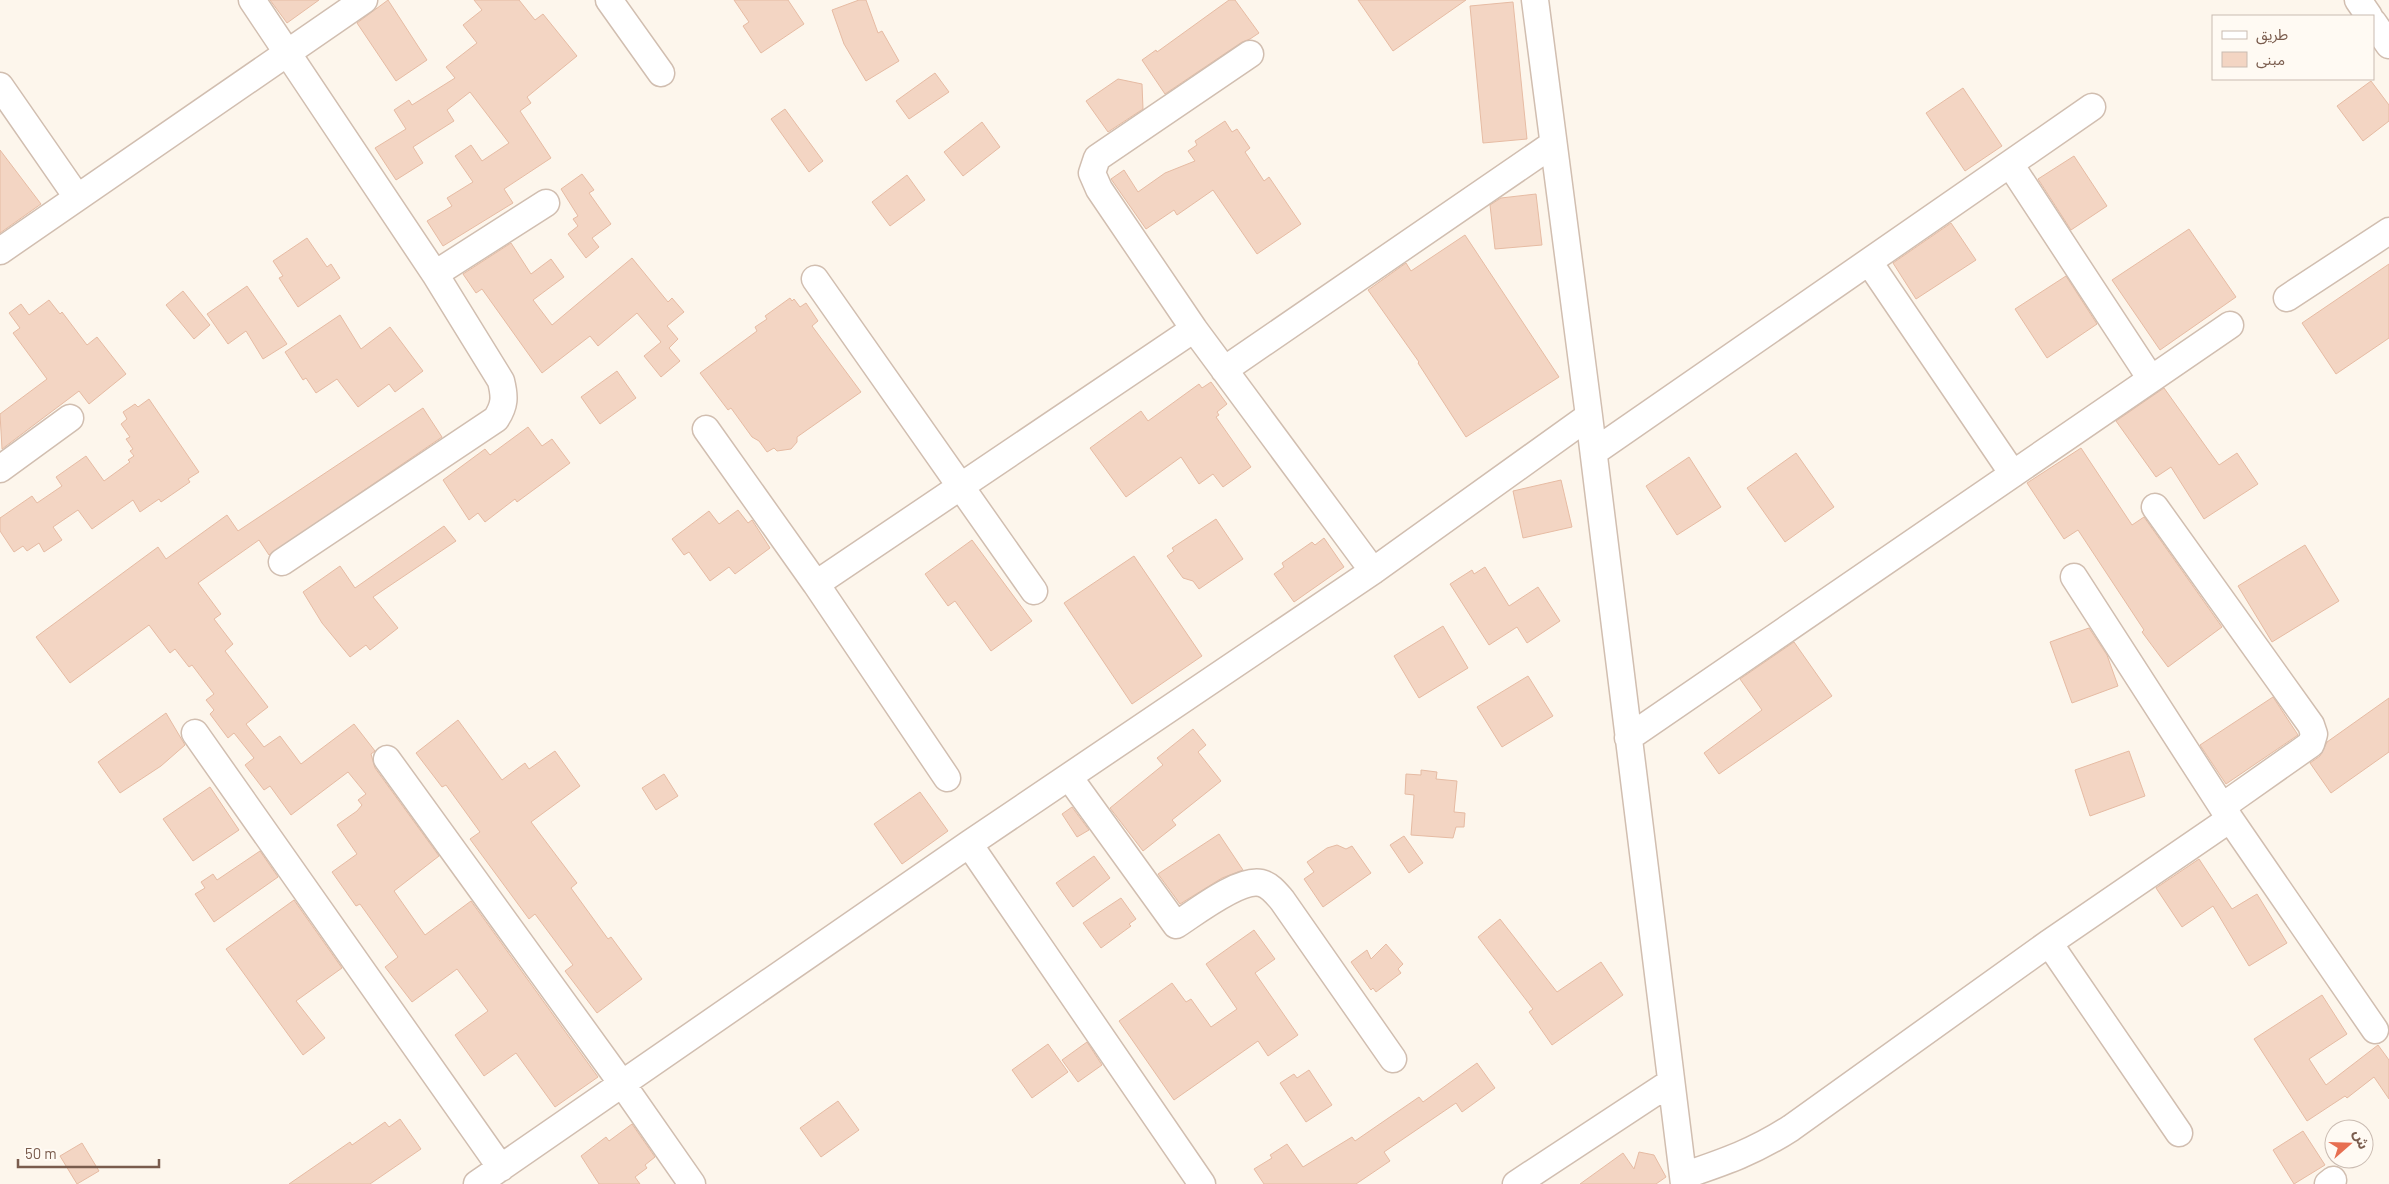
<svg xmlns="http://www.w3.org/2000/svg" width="2389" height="1184" viewBox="0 0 2389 1184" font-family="Barlow,'Noto Sans Arabic',sans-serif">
  <rect width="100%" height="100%" fill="#fdf6ec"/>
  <!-- building -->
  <path fill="#f3d5c3" stroke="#e6bba3" d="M270,0H319L287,23Z
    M388,0L427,60L396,81L357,23Z
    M474,0H519L535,20L543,14L577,56L527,97L531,103L520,111L551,158L504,189L513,203L443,246L427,221L452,206L447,198L473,182L455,156L471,145L482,161L509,143L470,92L447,110L454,121L413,147L423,163L396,180L375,148L406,129L394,110L409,100L412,105L455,78L446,67L477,43L463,25L482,10Z
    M734,0H788L804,24L761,53L743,26L749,22Z
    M859,0H866L878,33L882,31L899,61L866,81L844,44L832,10Z
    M1229,0H1235L1259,33L1250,39L1242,42L1165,94L1142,60L1156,50L1157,52Z
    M1358,0H1466L1393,51Z
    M1513,2L1527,139L1483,143L1470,6Z
    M935,73L949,92L909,119L896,101Z
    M1118,79L1142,84L1143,109L1108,132L1086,101Z
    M2371,81L2389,105V121L2363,141L2337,106Z
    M1963,88L2002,146L1965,171L1926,113Z
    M785,109L823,161L809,172L771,119Z
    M1225,121L1232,132L1237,129L1250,148L1245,152L1264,181L1269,177L1301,224L1257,254L1213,190L1177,215L1174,210L1146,229L1111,179L1124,170L1138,192L1165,173L1195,161L1188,151L1197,145L1195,141Z
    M982,122L1000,147L963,176L944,152Z
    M0,150L41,204L0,233Z
    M2074,156L2107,206L2071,230L2038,179Z
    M582,174L594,190L589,193L611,224L592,238L599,247L586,258L568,234L578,226L573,219L578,216L561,189Z
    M907,175L925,200L890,226L872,202Z
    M1536,194L1542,245L1495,249L1490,205L1501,198Z
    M1951,223L1976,260L1916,299L1893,263Z
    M2189,229L2236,297L2160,350L2112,280Z
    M1465,235L1559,377L1466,437L1418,363L1419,362L1368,290L1406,263L1411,271Z
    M307,238L327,267L331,264L340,278L298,307L279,278L283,276L273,261Z
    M511,243L531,274L551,259L564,277L533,300L552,325L632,258L668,302L672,298L684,312L667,326L678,339L669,348L680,361L661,377L644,356L661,342L637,313L598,346L590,336L542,373L482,289L476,293L463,274Z
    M2389,264V338L2336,374L2302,323Z
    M2066,276L2097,324L2047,358L2015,309Z
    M247,286L287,344L263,359L246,331L228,344L207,314Z
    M183,291L210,325L194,339L166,305Z
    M790,298L792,301L794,299L800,307L806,303L818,321L812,326L861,392L797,437V442L791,449L777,451L774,448L767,452L759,441L752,437L731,408L728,410L700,373L757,331L755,327L767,319L765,316Z
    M49,300L60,314L62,312L87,345L97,337L126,374L89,404L79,391L2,449L0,414L47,379L13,333L20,328L9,313L21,304L29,315Z
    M340,315L361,349L390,327L423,371L395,392L389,384L358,407L337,379L316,393L306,378L303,380L285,352Z
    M617,371L636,398L600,424L581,397Z
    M1211,382L1227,404L1217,412L1219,415L1216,417L1251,467L1223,487L1213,474L1199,484L1181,457L1126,497L1090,448L1141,411L1148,421L1199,384L1202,388Z
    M2164,388L2219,465L2237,453L2258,484L2204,519L2171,467L2156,477L2116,421Z
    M149,399L199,472L188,479L190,482L161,502L159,499L140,512L133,500L92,529L78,510L53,527L62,540L44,552L39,543L27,551L23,546L14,552L0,531V518L32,496L37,503L62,486L56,477L86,456L104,481L130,462L128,460L134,456L130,451L133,449L126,439L130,437L121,424L127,419L123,412L135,404L138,407Z
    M423,408L442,437L269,555L259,540L198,583L221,614L214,619L233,644L225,651L268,707L246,724L264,747L280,736L301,764L354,724L375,751L371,754L375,768L439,856L394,891L425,935L471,901L598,1077L555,1107L516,1053L484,1076L455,1035L488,1011L457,969L412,1002L385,967L398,957L360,904L356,906L332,872L357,854L337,825L357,811L362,805L358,800L366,794L348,772L291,815L270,786L264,790L245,765L254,758L234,733L228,738L210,714L214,710L206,700L214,694L192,665L189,667L175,649L170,653L149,625L70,683L36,637L158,547L166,559L227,515L238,531Z
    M528,427L542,446L552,439L570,463L517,502L515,499L485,522L478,513L469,520L443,480L485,449L490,455Z
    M2081,448L2132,525L2144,517L2222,627L2168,667L2142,632L2144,630L2078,530L2064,539L2027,483Z
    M1796,453L1834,507L1785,542L1747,488Z
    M1689,457L1721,507L1677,535L1646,486Z
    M1561,480L1572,527L1523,538L1513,491Z
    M738,510L748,523L752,520L770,548L735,574L729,567L710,581L689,552L684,555L672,539L709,511L719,524Z
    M1216,519L1243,559L1199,589L1193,581L1183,578L1167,556L1174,551L1172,548Z
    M444,526L456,541L373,597L398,628L370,650L366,645L350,657L322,623L303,592L340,566L355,588Z
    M1324,538L1344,567L1294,602L1274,574L1284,567L1282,563L1312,542L1315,545Z
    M972,540L1032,621L991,651L955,601L948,606L925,574Z
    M2305,545L2339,601L2272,642L2238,586Z
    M1134,556L1202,656L1132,704L1064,603Z
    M1485,567L1509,606L1538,587L1560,621L1527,643L1517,627L1489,645L1450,584L1472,570L1474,574Z
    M1443,626L1468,668L1419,698L1394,656Z
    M2089,628L2107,655L2118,686L2072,703L2050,642Z
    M1794,642L1832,696L1719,774L1704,753L1762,710L1740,679Z
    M1528,676L1553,716L1502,747L1477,707Z
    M2273,697L2298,735L2226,784L2200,745Z
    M2389,698V752L2331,793L2310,763L2320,756L2327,742Z
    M166,713L185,745L161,766L120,793L98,762Z
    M458,720L502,780L525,763L529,769L555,751L580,786L531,822L577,883L571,888L608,939L611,937L642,979L597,1013L565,971L573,965L535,914L529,919L470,839L480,832L446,785L442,787L416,753Z
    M1193,729L1206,745L1198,752L1221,781L1172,820L1176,825L1143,851L1110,808L1163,765L1157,758Z
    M2129,751L2145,796L2090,816L2075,770Z
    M1421,770L1437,772L1436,779L1457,781L1454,812L1465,813L1464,827H1456L1453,838L1411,835L1414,795L1405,794L1406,774L1421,775Z
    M664,774L678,796L656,810L642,788Z
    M210,787L239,830L193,861L163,819Z
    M920,792L948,831L902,864L874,824Z
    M1072,807L1089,830L1077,837L1062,814Z
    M1219,834L1243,870L1222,878L1180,904L1158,874Z
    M1404,836L1423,863L1409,873L1390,845Z
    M1337,845L1346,849L1352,846L1371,873L1323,907L1304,879L1314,872L1307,862L1327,848Z
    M260,851L278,877L214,922L195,894L205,888L201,882L213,874L217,880Z
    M1094,856L1110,878L1073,907L1056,883Z
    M2199,859L2232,909L2257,894L2287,943L2249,966L2213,906L2182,927L2156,888Z
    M1121,898L1136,919L1129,924L1131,926L1101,948L1083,923Z
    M294,900L342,968L296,1001L325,1038L303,1055L226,949Z
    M1500,919L1557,992L1601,962L1623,995L1552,1045L1529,1012L1533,1009L1478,937Z
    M1254,930L1275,959L1255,973L1298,1035L1268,1056L1258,1041L1174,1100L1119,1021L1172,983L1186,1002L1191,999L1211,1027L1237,1009L1206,964Z
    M1386,944L1403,964L1398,969L1401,973L1376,992L1373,988L1371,990L1351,962L1367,950L1371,959Z
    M2322,995L2347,1034L2309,1059L2326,1085L2378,1045L2389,1060V1099L2374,1077L2347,1098L2345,1096L2307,1121L2254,1039Z
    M1087,1042L1102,1065L1078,1082L1062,1060Z
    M1048,1044L1068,1072L1032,1098L1012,1070Z
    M1477,1063L1495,1088L1462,1112L1456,1103L1384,1152L1390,1161L1356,1184H1264L1254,1169L1272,1158L1270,1155L1287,1144L1303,1167L1352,1137L1355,1141L1419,1097L1423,1102Z
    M1309,1070L1332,1105L1306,1122L1280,1083L1294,1074L1297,1078Z
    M838,1101L859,1130L821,1157L800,1128Z
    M400,1119L421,1149L370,1184H289L350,1142L352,1145L385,1122L389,1127Z
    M632,1124L655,1157L645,1165L647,1168L635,1177L640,1184H599L581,1156L606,1137L609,1141Z
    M2303,1131L2325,1165L2294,1184L2273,1150Z
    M82,1143L99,1171L77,1184L60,1156Z
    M1639,1152L1654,1155L1666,1177L1656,1184H1580L1623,1153L1634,1169Z"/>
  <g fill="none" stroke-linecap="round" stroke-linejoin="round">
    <!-- minor casing -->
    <g stroke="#d1beb0" stroke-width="29">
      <path id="minor" d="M252,0L435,274L501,381C505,397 505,405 496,419L282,562
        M609,0L661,73
        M1535,0L1589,416L1684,1184
        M2358,0L2369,16
        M2373,22L2389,45
        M1250,54L1097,158L1092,173L1099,189L1194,329L1373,571
        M0,86L77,197
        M2010,164L2151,379
        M0,251L364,0
        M1869,262L2013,474
        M435,274L546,203
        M815,279L1034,591
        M2287,298L2389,231
        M1224,370L1553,144
        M706,429L816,584L947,778
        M1594,452L2092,107
        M0,469L70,418
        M2155,507L2311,725L2314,734L2311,744L2223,806
        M2074,577L2230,819L2375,1030
        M816,584L1194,329
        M195,733L501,1168
        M1628,738L2230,325
        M387,759L623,1085L692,1184
        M1069,777L1176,925C1195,913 1239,878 1261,883C1270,885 1276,893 1282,900L1393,1059
        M969,844L1202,1184
        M2049,943L2179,1133
        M1683,1176C1724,1162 1754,1152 1791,1128L2049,943L2230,819
        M477,1184L969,844L1373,571L1589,416
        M1516,1184L1671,1082
        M2328,1184L2333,1180"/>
    </g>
    <!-- minor -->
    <use href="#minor" stroke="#fff" stroke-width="26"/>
  </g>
  <!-- legend -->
  <rect x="2212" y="15" width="162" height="65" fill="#fffaf3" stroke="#cabbb1"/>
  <rect x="2222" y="31" width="25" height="8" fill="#ffffff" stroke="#cabbb1"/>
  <text x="2256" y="40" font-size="15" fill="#7a5c4d">طريق</text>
  <rect x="2222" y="52" width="25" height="15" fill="#f3d5c3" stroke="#cabbb1"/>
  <text x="2256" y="65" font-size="15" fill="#7a5c4d">مبنى</text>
  <!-- north arrow -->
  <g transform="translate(2349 1144) rotate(70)"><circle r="24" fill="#fffaf3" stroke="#cabbb1"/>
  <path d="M0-4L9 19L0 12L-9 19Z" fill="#e76f51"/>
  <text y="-8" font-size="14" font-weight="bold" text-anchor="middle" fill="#7a5c4d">ش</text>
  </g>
  <!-- scale -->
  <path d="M18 1159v8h141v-8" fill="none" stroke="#7a5c4d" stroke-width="2.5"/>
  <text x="25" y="1159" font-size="15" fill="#7a5c4d" stroke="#fffaf3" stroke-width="4" paint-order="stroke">50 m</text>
</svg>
